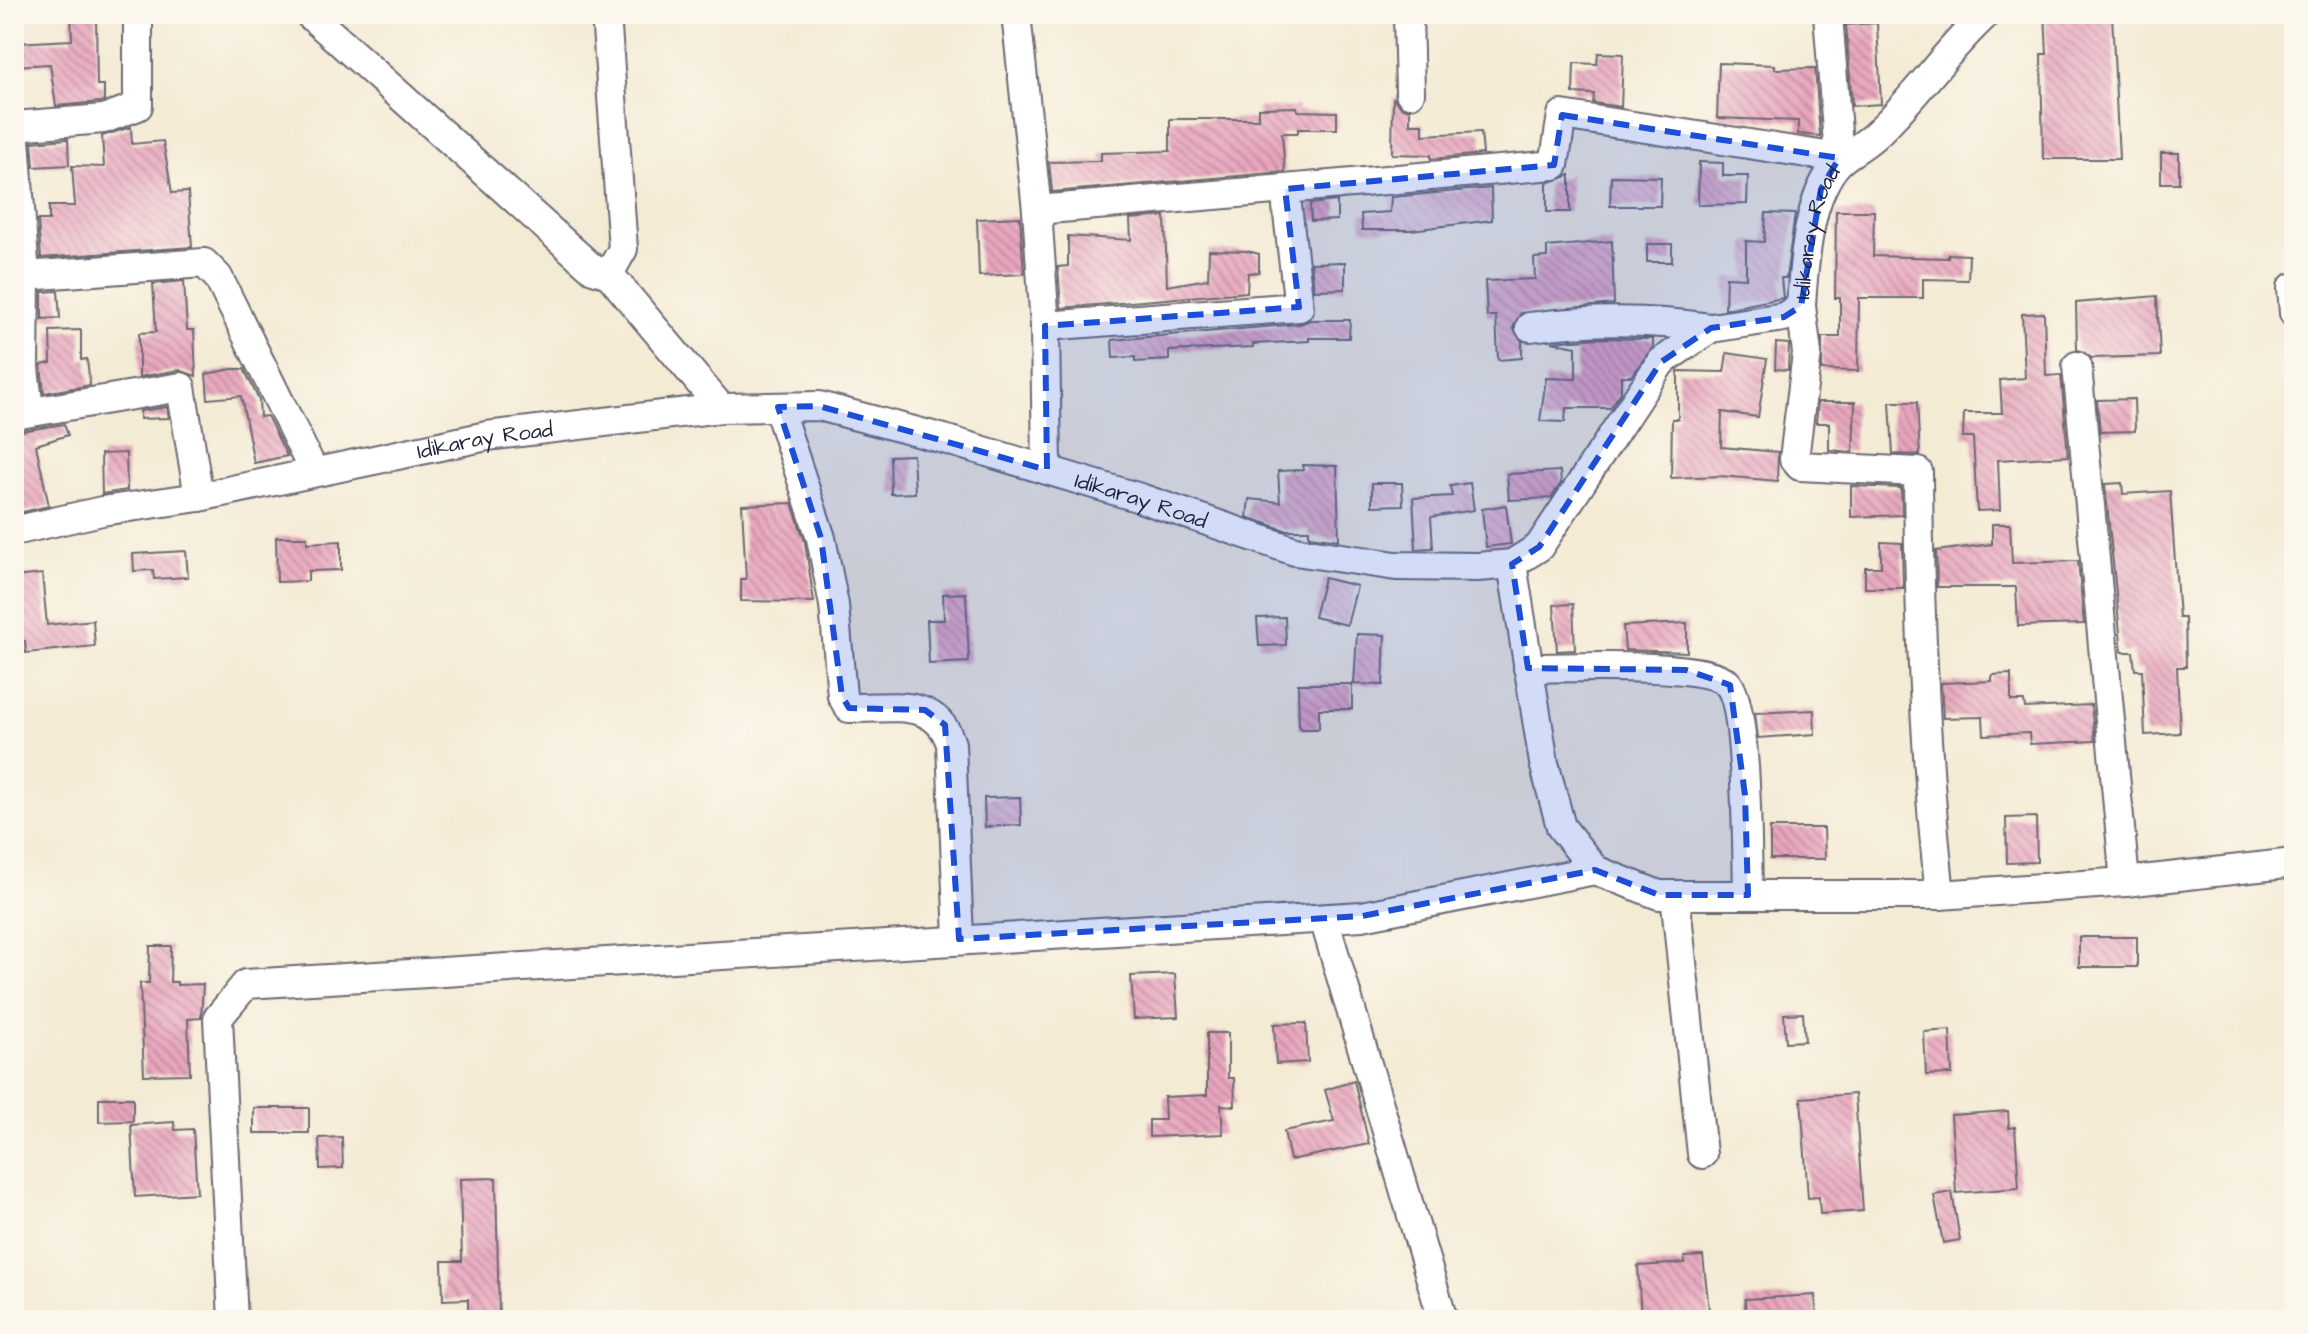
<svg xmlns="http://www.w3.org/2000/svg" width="2308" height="1334" viewBox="0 0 2308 1334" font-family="'Architects Daughter',sans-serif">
  <defs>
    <pattern id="building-back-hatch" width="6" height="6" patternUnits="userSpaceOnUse" patternTransform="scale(2)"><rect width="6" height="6" fill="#e8a6bd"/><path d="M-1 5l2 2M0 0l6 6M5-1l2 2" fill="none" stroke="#bc879b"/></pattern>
  </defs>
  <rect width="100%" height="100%" fill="#fbf7ec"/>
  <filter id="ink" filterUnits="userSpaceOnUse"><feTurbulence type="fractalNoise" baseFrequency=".0125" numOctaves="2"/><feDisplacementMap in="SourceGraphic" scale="16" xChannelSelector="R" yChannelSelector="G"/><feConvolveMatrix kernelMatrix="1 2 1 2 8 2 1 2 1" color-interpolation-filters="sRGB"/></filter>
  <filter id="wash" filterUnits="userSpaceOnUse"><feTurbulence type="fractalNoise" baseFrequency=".006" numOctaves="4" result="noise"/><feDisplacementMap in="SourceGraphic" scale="32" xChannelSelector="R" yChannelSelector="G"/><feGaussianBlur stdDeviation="1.8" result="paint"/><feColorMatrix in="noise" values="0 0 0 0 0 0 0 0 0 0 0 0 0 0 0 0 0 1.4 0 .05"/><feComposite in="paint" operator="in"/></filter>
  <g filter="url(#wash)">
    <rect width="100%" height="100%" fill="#f4ebd5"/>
    <g id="blocks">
      <!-- building -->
      <path fill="url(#building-back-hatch)" d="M71,14H96L97,85H104V101L100,102L56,106L50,64L14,66V43L72,40Z
        M2045,14H2112L2119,159H2043L2041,54H2047Z
        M1877,23L1881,104L1852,106L1846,25Z
        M1598,53L1623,54L1621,107L1593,103L1594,94L1573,93L1574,63L1597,64Z
        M1719,63L1775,65V69L1815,68L1820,136L1798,134V121L1717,118Z
        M1393,98L1401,107L1410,110V124H1423V135L1481,132L1483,154L1431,159V155L1392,154Z
        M1297,107L1298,111L1337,112V129H1298V133H1282L1285,172L1052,192L1049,162L1101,161V153L1170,151V119H1258V108Z
        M131,127L132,144L163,141L172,193L188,192L192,247L41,258L38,220H49V206H75L72,166L104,167L102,136Z
        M68,139L69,165L34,167L32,142Z
        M2161,153H2179V183H2161Z
        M1699,162L1723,163V176H1748L1747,204L1698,205Z
        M1570,175V212H1547V183Z
        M1611,176L1661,177L1660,206H1610Z
        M1491,188L1492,220L1411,230H1362L1361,214L1390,212L1391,197Z
        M1337,201V220L1311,221L1310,204Z
        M1836,211H1874L1873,256L1948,258V254L1969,255L1968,280L1923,279V298H1859L1858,371L1822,370V337H1840V298H1835Z
        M1766,213L1795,214L1786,278H1781L1783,298L1725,309L1726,277L1746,278V241L1764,242Z
        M1165,216L1167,286L1208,279L1209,250L1248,251L1259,254V272L1248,273L1247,292L1061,308L1058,267L1068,266V236L1131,240L1130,219Z
        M1020,217L1024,274L979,276L977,219Z
        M1612,241L1614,304L1521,313L1513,328L1522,341V358L1498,360L1496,316H1487L1485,281L1535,279L1534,258L1547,257V247Z
        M1647,244H1672V262H1647Z
        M1345,262V289L1314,290L1311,263Z
        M184,281L187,330H194L196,376L179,370L139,377V333L156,332L153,284Z
        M58,291L60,318L42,319V292Z
        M2157,296L2160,356L2092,358L2077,349L2076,303Z
        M2044,313L2046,376L2061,375L2068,456L1998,460L2000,510L1977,511L1973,437H1963L1964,413H2002L2000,380L2025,378L2022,314Z
        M1310,320H1350L1349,338H1309V341L1253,344V347L1169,351V360L1135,362V357L1113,358L1112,340L1300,324Z
        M81,330V360L87,359L90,385L44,393L41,365L51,363L50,331Z
        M1598,338L1653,339V347L1631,376H1621V392L1610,408H1566L1565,422L1540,421L1546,378L1576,379V347L1552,342Z
        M1776,343L1789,344L1788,370L1775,369Z
        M1727,353L1767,359L1758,417L1722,412L1721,447L1778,452L1777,481L1721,476L1671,478L1672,419H1678V371L1724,372Z
        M232,369H244L259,400L260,417L267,416L287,456L254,463L241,396L208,399L206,374Z
        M2134,399L2135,431L2100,432L2097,400Z
        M1818,402H1855L1853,452L1829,450V423H1816Z
        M1890,402H1917L1920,455L1893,454Z
        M167,407L169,418L140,419V411Z
        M64,424L68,435L36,445L49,506L14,514V443L18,442L16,432Z
        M126,453L127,490L102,494L101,454Z
        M913,455L915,493L891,494L890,456Z
        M1303,465L1337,466L1339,540L1309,536V530H1285L1247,517L1249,499L1280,502L1278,471L1303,470Z
        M1560,471L1561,483L1551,498L1509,500L1507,474Z
        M1372,483H1402L1403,505L1372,506Z
        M1470,483L1474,510L1431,517L1433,548L1416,549L1413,498L1452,496L1450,486Z
        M2122,483L2123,494L2170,491L2179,618H2185L2186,667H2177L2180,733L2145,735L2142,670H2135L2133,652H2122L2105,484Z
        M1851,486L1901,488L1902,515L1851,517Z
        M792,503L805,542L814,602L741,601V579H746L742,505Z
        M1506,505L1511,544L1486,547L1482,509Z
        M1992,524H2010L2012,563L2078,561L2084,624L2018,626L2016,587H1937L1936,551L1992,544Z
        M276,537H307V543L341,541V570L308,571V581L277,582Z
        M1881,542L1902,543L1903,588H1865V567H1881Z
        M186,551L188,577L154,579L153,570L134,571L133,554Z
        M42,574L47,625L93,620L95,646L26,653L25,641L14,642V577Z
        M1324,578L1357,586L1347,625L1314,617Z
        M966,593L969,662L929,664L927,620H944L943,594Z
        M1573,604L1575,650L1557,651L1554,605Z
        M1285,617L1286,645L1259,646L1257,618Z
        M1687,623V652L1625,650L1623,626Z
        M1357,634L1385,635L1383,685L1354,684Z
        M2011,674V701H2024L2025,708L2091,705L2095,741L2030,744L2029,733L1984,735L1983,717L1943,718L1941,683L1992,681V675Z
        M1298,684H1352V709H1319V729H1299Z
        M1814,710L1815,734L1758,738L1755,713Z
        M1020,797L1021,825L985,827L984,798Z
        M2036,817L2037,862L2007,863L2006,818Z
        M1770,828H1824L1825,859H1770Z
        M2079,937H2137V967H2079Z
        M150,946H171L170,982H177V985L203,984L201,1018L188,1019L190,1074L144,1075L140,983H149Z
        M1175,974L1178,1017L1134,1019L1131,976Z
        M1803,1013L1805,1041L1786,1042L1784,1014Z
        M1306,1023L1308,1062L1276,1064L1274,1024Z
        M1950,1030L1952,1074L1926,1075L1924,1032Z
        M1207,1033H1228V1078H1234L1235,1106L1221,1105L1223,1134L1149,1137V1120H1165L1164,1097L1207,1095Z
        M1354,1081L1369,1144L1290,1160L1284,1131L1334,1121L1325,1090Z
        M1855,1094L1863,1211L1820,1214L1819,1197L1808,1198L1801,1098Z
        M99,1098H133V1121L99,1122Z
        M254,1108H309V1133H254Z
        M2008,1111L2009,1128L2015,1127L2019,1188L1956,1193L1951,1115Z
        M174,1122L175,1130L193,1129L197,1193L135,1197L131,1125Z
        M342,1137L343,1168L320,1169L319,1138Z
        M496,1178L499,1320H468V1299L443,1300L442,1261H462L460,1179Z
        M1952,1192L1960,1240L1943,1243L1934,1195Z
        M1703,1256L1710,1319L1641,1320L1638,1266L1685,1263L1684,1257Z
        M1815,1295L1817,1319L1746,1320L1745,1299Z"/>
    </g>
  </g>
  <g filter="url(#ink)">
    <use href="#blocks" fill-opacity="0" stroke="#6c6871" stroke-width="2"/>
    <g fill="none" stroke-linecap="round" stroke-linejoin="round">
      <!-- minor casing -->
      <g stroke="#6c6871" stroke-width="32">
        <g id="minor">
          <path d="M309,14L593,269L609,274L721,408"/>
          <path d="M606,14L623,249L609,274"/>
          <path d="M1016,14L1037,210L1045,326L1047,470"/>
          <path d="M1408,14L1410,93"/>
          <path d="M1285,189L1554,165L1562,115L1839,158L1828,14"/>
          <path d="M1037,210L1285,189L1299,307L1045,326"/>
          <path d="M25,276L204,263L218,277L314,472"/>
          <path d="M2292,288L2294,313"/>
          <path d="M1801,306L1807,353L1794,459L1800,466L1918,472C1919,614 1925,754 1940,895"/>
          <path d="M1530,327C1591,319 1649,319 1711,328"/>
          <path d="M2077,366L2125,882"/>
          <path d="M778,407L821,538L834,605L842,696L849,708C891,709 936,696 951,744L959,939"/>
          <path d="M29,409L24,369L25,276L14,126L104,119L138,106V14"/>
          <path d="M14,415L181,387L199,497"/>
          <path id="s1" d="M14,531L102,511L199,497L487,436L721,408L819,406L944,439L1140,498L1295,551L1396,566L1478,567L1512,564L1539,547L1661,362L1711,328L1784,317L1801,306C1803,271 1807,218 1823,186C1839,153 1850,157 1874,136C1915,99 1945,51 1986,14"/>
          <path d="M1512,564L1544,763L1561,827L1595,870L1659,895H1940L2125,882L2294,863"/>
          <path d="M1528,668C1565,668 1704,661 1727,683C1748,703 1747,860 1748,895"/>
          <path d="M1675,895L1702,1154"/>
          <path d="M1324,919L1443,1320"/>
          <path d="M233,1320L218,1018L246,984L1362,916L1595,870"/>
        </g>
      </g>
      <!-- minor -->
      <use href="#minor" stroke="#fff" stroke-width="28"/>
    </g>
  </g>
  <!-- marked area -->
  <path fill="#1d4ed8" fill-opacity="0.2" stroke="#1d4ed8" stroke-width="6" stroke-dasharray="16 10" stroke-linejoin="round" d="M1562,115L1839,158L1821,189L1801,306L1784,317L1711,328L1661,362L1539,547L1512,564L1528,668L1686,670L1730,685L1745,795L1748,895H1659L1595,870L1362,916L959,939L945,725L925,710L849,708L842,696L821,538L778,407L819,406L1047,470L1045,326L1299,307L1285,189L1554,165Z"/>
  <g text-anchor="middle" stroke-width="6" stroke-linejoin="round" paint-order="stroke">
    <!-- street labels -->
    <g font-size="22" fill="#22223b" stroke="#fbf7ec">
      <text dy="8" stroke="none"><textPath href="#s1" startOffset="2016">Idikaray Road</textPath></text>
      <text dy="8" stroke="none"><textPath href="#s1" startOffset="480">Idikaray Road</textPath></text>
      <text dy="8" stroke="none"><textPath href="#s1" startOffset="1152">Idikaray Road</textPath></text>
    </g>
  </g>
  <!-- margin -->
  <rect width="2308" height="1334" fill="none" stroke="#fbf7ec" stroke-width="48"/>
</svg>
